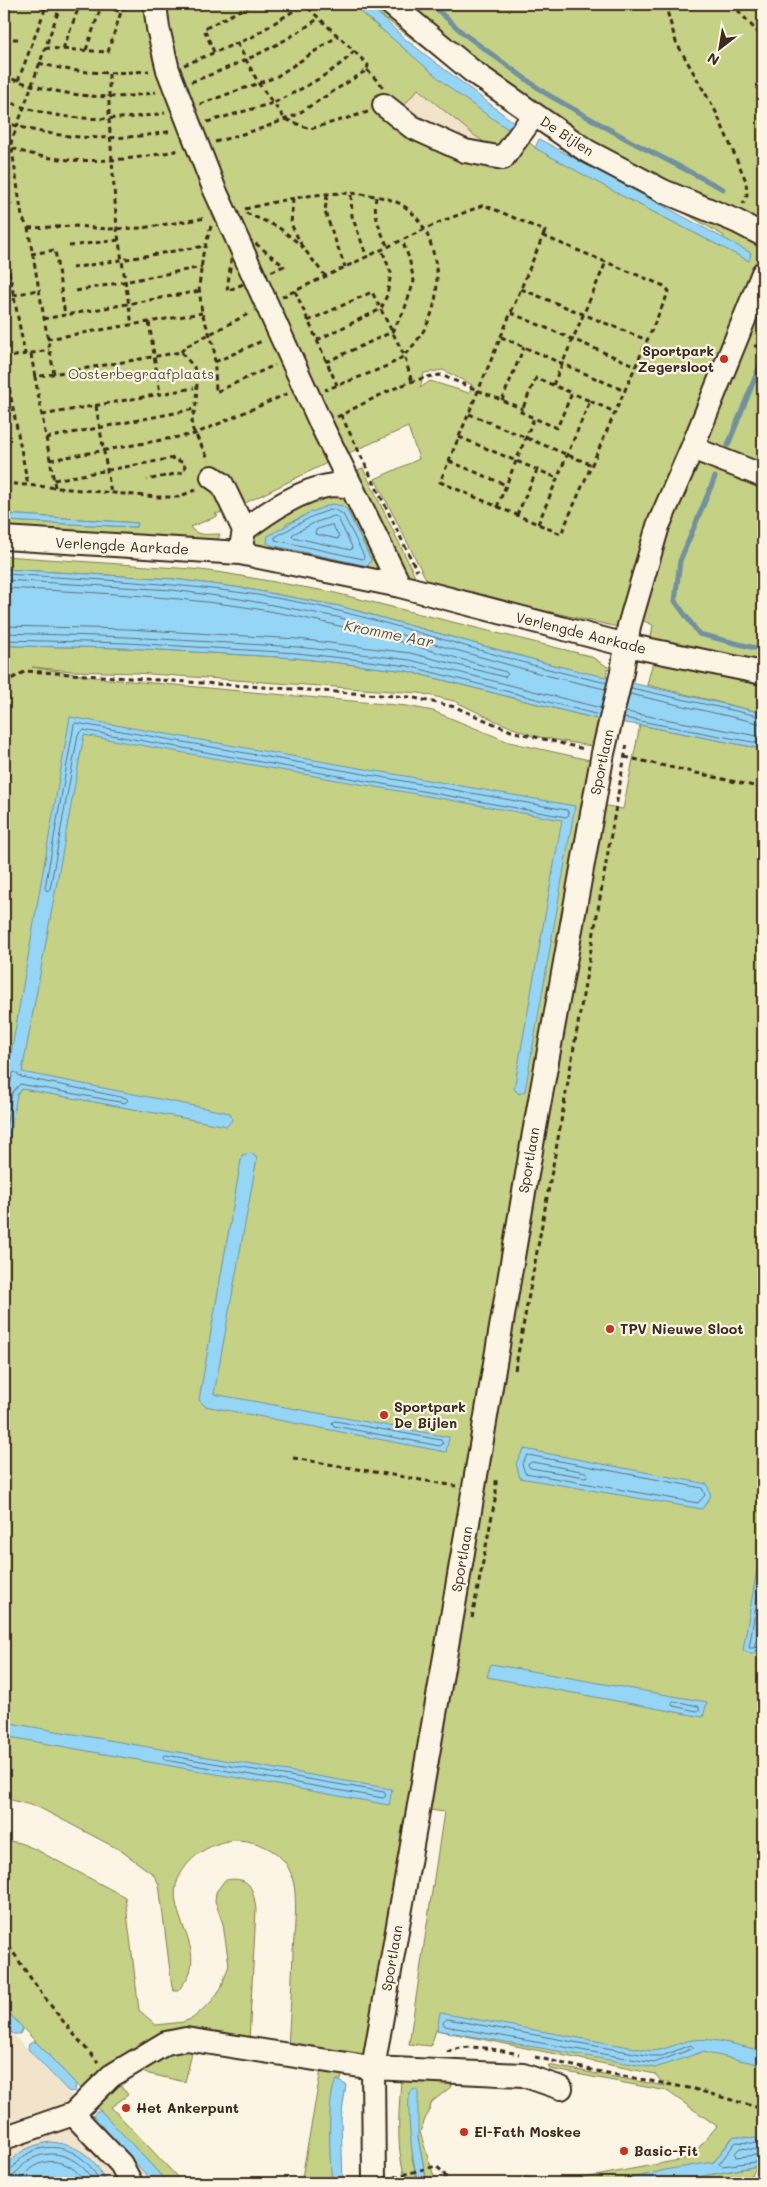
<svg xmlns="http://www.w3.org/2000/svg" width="767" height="2187" viewBox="0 0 767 2187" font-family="Mali,sans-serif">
  <rect width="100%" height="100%" fill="#fcf5e5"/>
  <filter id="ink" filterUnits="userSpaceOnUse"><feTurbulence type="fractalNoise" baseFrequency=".02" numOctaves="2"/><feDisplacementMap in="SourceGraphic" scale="10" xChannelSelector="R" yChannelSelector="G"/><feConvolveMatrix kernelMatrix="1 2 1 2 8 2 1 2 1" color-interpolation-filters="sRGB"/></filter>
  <g filter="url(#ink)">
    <!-- built -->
    <path fill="#f2e3cb" d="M418,88L475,136L503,154L491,170L409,136L402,108Z
      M4,2025L92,2117L154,2183H4Z"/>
    <!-- green -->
    <path fill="#c5d184" stroke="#807e51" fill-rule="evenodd" d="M4,4H352L368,19L535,147L621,195L720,246L724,236L503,107L383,17L371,4H763V670L661,646L651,637L653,625L623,612L618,627L429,585L375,479L419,459L408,427L331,461L231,510L215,514L218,516L190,527C197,537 209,534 220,534L216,545L4,531V521L136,527L138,523L4,514V204H13L4,203ZM418,89L475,136L503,154L491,170L409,136L402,108ZM443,370L472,385L469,393L430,381L420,388L424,373Z
      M363,468L415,576L405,580L352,472Z
      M342,491L381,566L378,570L252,548L251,535L276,513ZM332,504L347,510L371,560L368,566L271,546L286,524Z
      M4,556L192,569L224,573L331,592L590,656L608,667L606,678L553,665L339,606L242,588L173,579L4,569Z
      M4,644L15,646L127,648L296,658L407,671L601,720L597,747L533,736L498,722L454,701L419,693L136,673L72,671L32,667L108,679L407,706L433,711L509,742L594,761L586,802L623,809L640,725L763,749V2144L732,2138L714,2162L613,2183H508L526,2177L564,2182L684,2159L696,2151L717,2126L667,2091L550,2069L548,2065L665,2086L655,2074L436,2030L431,2046L409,2044L444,1812L409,1807L366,2058L288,2047C290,2015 292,1984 293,1952C294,1928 300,1891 289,1869C279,1848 249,1837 227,1841C205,1846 187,1859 178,1879C166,1909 197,1938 191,1968C190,1976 183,1984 178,1991H174L172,1987L159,1884L153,1874L120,1850L38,1807L4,1798Z
      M653,661L763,686V713L647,685Z
      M4,1840L20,1843L35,1849L125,1897L139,2010L156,2025L183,2022L193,2018L211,2002L221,1988L229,1965L223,1924L215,1901L216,1892L225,1880C251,1876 253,1888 256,1910L249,2041L212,2033L84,2093L4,2008Z
      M194,2045L185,2082L136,2071L120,2084L128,2095L111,2107L183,2183H168L91,2101L165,2048Z
      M322,2064L344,2068L341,2080H337L330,2136L332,2183H301Z
      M401,2079L452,2081V2086L432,2102L420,2132L436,2183H427L418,2138L417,2121L412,2158L418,2183H407C395,2150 399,2113 401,2079Z
      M758,2166L750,2177L722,2183H664Z"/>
    <!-- water -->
    <path fill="#95d6f7" stroke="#7191a0" d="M352,4H368L405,39L516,124L512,132L456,93Z
      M539,139L751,253L749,261L624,197L535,148Z
      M332,504L343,506L347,510L371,560L368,566L271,545L267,543L268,536L309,513Z
      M4,514L138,523L136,527L4,521Z
      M4,569L173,579L242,588L339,606L553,665L763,713V749L640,725L601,720L407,671L296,658L127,648L15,646L4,644Z
      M70,717L575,806L525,1091L519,1094L514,1089L562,820L84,735L22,1072L230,1113L232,1120L227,1126L22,1089L17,1095L4,1168V1094Z
      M251,1153L257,1158L214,1394L449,1437L446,1452L205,1406L199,1400L242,1155Z
      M524,1449L707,1484L711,1496L702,1509L520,1478L516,1463Z
      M763,1535V1625L759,1652L751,1654L743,1650Z
      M491,1664L707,1702L703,1717L487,1677Z
      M4,1722L392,1789L389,1805L4,1736Z
      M4,2008L23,2028L20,2034H13L4,2025Z
      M440,2013L652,2051C667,2050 679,2042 693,2040C713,2037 743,2047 763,2051V2065L702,2052L655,2068L437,2030Z
      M33,2042H36L76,2084L75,2091L70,2092L67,2090L28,2049L29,2044Z
      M337,2080L346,2085L341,2119L343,2183H332C330,2166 326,2091 337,2080Z
      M415,2089L418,2091V2138L427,2183H418C411,2153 408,2123 409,2092Z
      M97,2111H101L168,2183H154L92,2117Z
      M734,2136L763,2139V2165L664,2183H611L670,2169L714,2162Z
      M50,2142C76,2144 97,2157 105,2183H4C4,2157 26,2146 50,2142Z"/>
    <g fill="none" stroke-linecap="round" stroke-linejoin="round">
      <!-- shore -->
      <path stroke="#5f6f75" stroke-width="1" d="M333,509L343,514L364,556L363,559L275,540V537L311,517Z
        M335,516L338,518L352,547L351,550L292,537L293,534L314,523Z
        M332,525L339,536L338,539L315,534L316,530Z
        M4,574C116,581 229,584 339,611C429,633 516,664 607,683
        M4,580L172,590L240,599L337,617L549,676L605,689
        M4,588C82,592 160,595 238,606C329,619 417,647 506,672L508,674L505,677L410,653L298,639L127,629L4,626
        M4,633L127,637L297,647L370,655L410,660L601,708
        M4,640L127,643L297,653L369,661L408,666L599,715
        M631,688L763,717
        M630,694L763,724
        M626,712L763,737
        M624,718L763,744
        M76,723L567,810L569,815L566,817L83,730L78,735L50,889L47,891L45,888L74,725Z
        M4,1086L10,1084L13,1073L15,1072L21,1077L126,1098L128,1100L125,1103L20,1084L12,1093L4,1140
        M335,1421L441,1440L443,1444L440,1446L334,1426L332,1423Z
        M528,1455L702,1488L705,1495L698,1503L525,1473L522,1464Z
        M532,1462L586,1472L588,1476L585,1477L530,1468L528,1465Z
        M763,1563L749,1648H754L757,1636L763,1634
        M674,1701L698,1706L700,1709L697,1711L673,1706L672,1703Z
        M166,1755L384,1792L386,1796L383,1798L165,1760L163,1757Z
        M447,2019L651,2056H662L691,2045L694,2048L654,2063L445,2026L443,2023Z
        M763,2144L736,2142L719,2164L722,2166L763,2161
        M740,2148L757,2150L759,2153L757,2155L736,2157L735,2154Z
        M4,2173C12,2172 17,2161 24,2156C54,2136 88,2153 100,2183
        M4,2179C15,2179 19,2167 28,2161C53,2145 82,2158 94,2183
        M16,2183C22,2179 25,2173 30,2169C50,2154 75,2163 85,2183"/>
      <!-- stream -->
      <path stroke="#7191a0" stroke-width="5" d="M431,4L464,34L545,93L632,142L723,189
        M754,380L763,381
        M728,445L763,358
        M715,477L680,561L675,601L699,634L763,650"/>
      <!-- minor casing -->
      <g stroke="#3b2a1e" stroke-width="26">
        <path id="minor" d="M155,4L158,28L168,70L214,188L321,424L400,586
          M391,4L472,71L587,151L663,191L736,221L763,235
          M384,105L412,127L465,151L503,158L534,115
          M692,448L763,476
          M212,477L222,484L244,530
          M4,538L240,553L400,586L626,645L763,673
          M240,553L244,530C269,511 300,490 332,485C338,485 345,486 352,487
          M73,2114L111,2076L166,2043L186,2039L373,2068L523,2075L561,2088
          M4,2138L73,2114L121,2164L131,2183
          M374,2183L373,2068L453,1611L534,1133L603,753L622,672L629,626L658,526L692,448L763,273"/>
      </g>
      <!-- path -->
      <path stroke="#3b2a1e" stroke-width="3" stroke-dasharray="5 4" stroke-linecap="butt" d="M97,4L121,12
        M665,4L676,42L716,112L746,181L747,195L743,204
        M732,4L763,38
        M4,6L13,4
        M4,39H18
        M237,43L259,84L273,103C295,93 339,70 354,51L304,4
        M45,48L108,52L121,12L127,4
        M63,49L80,4
        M86,50L102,4
        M214,52L204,29L252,4
        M4,59H7
        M39,63C77,74 110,74 149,71
        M184,65L252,37L295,10L300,4
        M367,70L384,88
        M109,74V119L117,229L132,325
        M4,76C52,94 105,103 156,92
        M18,81L47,4
        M191,82C237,65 279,47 319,18
        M4,100C56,122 109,122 165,113
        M200,104L276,77L338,36
        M4,122C56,140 118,142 172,131
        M207,122L273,103L285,119L310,129L368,112
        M215,142L263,128L296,115L367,70L368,65L354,51
        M4,145C58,168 124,162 180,150
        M4,162L13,163
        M327,195L325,212L345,267
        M351,195L352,216L367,257
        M376,197C373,215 380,230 388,247
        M293,199L291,224L301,244
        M245,209C290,198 345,185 391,200C409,205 423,223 429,239C445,283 437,325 402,357C391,367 342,383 325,390
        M246,213L278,227L301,245L326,277
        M211,226L203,254L199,287L202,313L214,347L216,392L275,365
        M28,228L76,226L107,229L142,228L207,218
        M543,236L664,286L669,291L561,534L440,482Z
        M248,239L255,243L284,266L227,291L232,253L239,242Z
        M4,245L25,354
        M69,246L119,240
        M31,254L55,250L65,315
        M72,268L205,246
        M521,289L647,340
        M76,291L202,267
        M295,291L337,385
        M4,297L38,290
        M282,297L440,222L484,205L545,231L543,236
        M511,313L636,366
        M43,319L200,291
        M308,321L372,292L404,355L412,382
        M149,322L160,394
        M501,337L625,391
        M47,339L202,313
        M317,340L381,309L387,295L391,273L382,250
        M754,346H763
        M181,352L185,347L250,313
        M31,354L35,377
        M4,358L49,350
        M4,362L28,485
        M215,362L264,340
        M326,362L392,332L404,311L414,281L409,258L402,240
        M54,374L28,228L22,217L11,143L61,4
        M553,385L606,262
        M502,400L524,347
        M590,401L615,412
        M96,406L111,493
        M469,414L592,465
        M42,415L194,388
        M341,415L417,571
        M337,417C366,403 409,377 441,375L523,409
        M459,437L557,478
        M46,438L195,409
        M50,460L195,434L289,393
        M449,461L506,485
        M54,480L174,458L185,464L184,472L147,480
        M4,483L157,497H178L198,489
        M55,487L35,377L181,352L194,367L197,383L196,404L191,426L209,460
        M497,507L534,418L557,428L572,393L536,378L521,412L534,418
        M517,515L537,470
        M538,524L590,401L572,393
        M4,683L26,671L410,697L455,707L511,731L584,749
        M625,757L763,788
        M515,1370L559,1133L627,743
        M293,1458L456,1486
        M472,1618L496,1495V1479
        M4,1938C33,1984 62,2022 98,2062
        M447,2052C469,2042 496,2050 519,2054
        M535,2057L591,2070L694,2089L763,2109
        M394,2177L436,2166L443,2172L449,2183
        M760,2183L763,2179"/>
      <!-- minor -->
      <use href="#minor" stroke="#fcf5e5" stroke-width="22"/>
    </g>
  </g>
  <!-- markers -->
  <g fill="#c8321e" stroke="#fcf5e5" stroke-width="2">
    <circle cx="724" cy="359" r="5"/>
    <circle cx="610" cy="1329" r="5"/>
    <circle cx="384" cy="1415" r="5"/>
    <circle cx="126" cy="2108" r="5"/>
    <circle cx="464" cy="2132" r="5"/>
    <circle cx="624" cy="2151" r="5"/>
  </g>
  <g text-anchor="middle" stroke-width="4.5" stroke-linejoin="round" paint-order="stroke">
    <!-- street labels -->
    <g font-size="14" fill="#3b2a1e" stroke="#fcf5e5">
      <text transform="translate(567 136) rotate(33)" y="5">De Bijlen</text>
      <text transform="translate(122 546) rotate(3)" y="5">Verlengde Aarkade</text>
      <text transform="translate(581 633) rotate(14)" y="5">Verlengde Aarkade</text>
      <text transform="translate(602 762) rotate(-78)" y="5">Sportlaan</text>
      <text transform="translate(529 1160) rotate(-80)" y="5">Sportlaan</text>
      <text transform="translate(462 1559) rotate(-80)" y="5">Sportlaan</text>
      <text transform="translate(392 1958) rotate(-80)" y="5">Sportlaan</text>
    </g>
    <!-- poi labels -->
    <g font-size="14" font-weight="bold" fill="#3b2a1e" stroke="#fcf5e5" text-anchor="start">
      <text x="714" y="356" text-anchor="end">Sportpark<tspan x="714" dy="16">Zegersloot</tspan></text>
      <text x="620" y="1334">TPV Nieuwe Sloot</text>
      <text x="394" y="1412">Sportpark<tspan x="394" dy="16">De Bijlen</tspan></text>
      <text x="136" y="2113">Het Ankerpunt</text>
      <text x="474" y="2137">El-Fath Moskee</text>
      <text x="634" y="2156">Basic-Fit</text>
    </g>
    <!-- park labels -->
    <g font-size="14" fill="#5e5438" stroke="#fcf5e5">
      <text x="141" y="379">Oosterbegraafplaats</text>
    </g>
    <!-- water labels -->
    <g font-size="15" font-style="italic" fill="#525554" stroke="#fcf5e5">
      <text transform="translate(389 634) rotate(11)" y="5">Kromme Aar</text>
    </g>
  </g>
  <!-- margin -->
  <rect width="767" height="2187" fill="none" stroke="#fcf5e5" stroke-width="20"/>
  <rect x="10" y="10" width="747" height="2167" fill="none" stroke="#3b2a1e" stroke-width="2" filter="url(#ink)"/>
  <!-- north arrow -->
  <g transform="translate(720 48) rotate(211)" stroke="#fcf5e5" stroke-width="4" paint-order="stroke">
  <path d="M0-4L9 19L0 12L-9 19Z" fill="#3b2a1e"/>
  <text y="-8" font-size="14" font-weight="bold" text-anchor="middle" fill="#3b2a1e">N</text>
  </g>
</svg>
